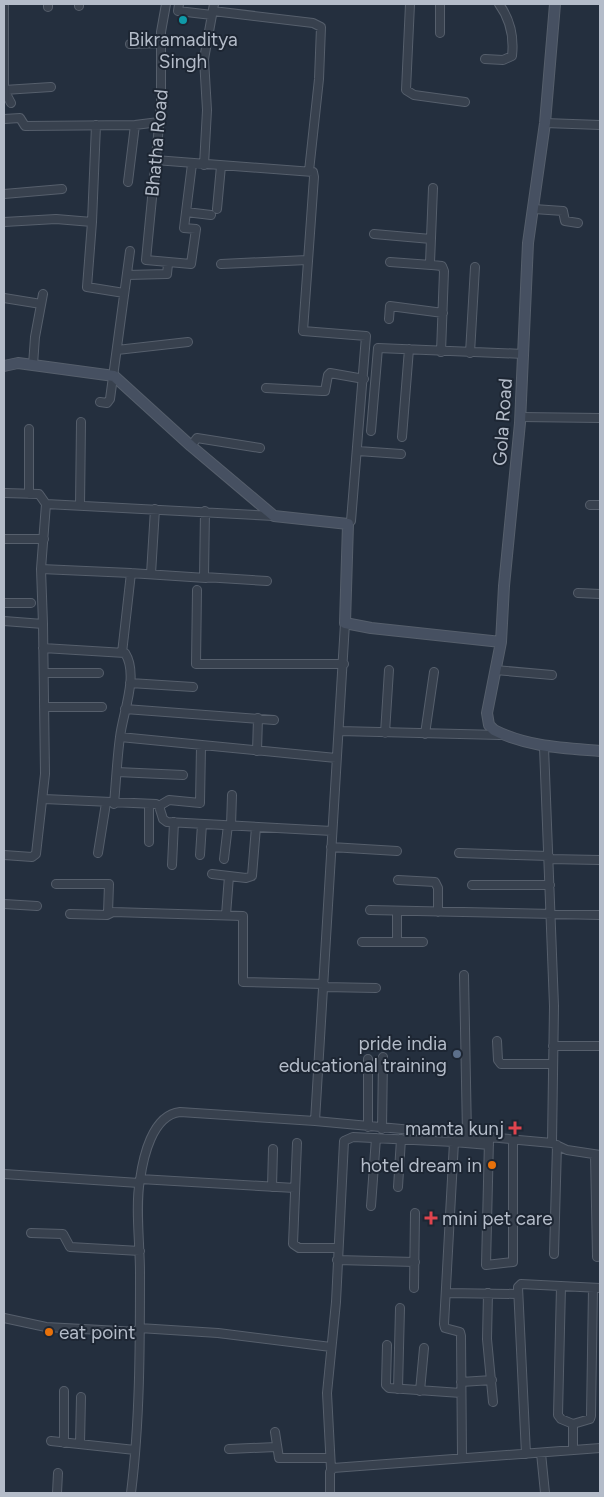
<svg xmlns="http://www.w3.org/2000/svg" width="604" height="1497" viewBox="0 0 604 1497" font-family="Figtree,sans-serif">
  <rect width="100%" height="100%" fill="#242f3e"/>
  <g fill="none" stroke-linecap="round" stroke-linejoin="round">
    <!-- street casing -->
    <g stroke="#565f6c" stroke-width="10">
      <path id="street" d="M48,4V7
        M166,4L161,32V105L146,260L191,264L196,229L184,228L186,212
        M179,4L178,11L212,15
        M410,4L406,90L414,95L465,102
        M79,6V4
        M213,11L313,23L321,27L319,79L309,171
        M440,33V4
        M130,44L161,43
        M485,59L503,60L512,56C514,38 510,19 499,4
        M4,88V4
        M4,90L51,87
        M4,90L11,103
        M4,119L20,118L25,126L135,125L159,122
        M545,123L600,125
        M155,160L313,172L314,177L303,331L366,336L351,521L348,524
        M192,164L186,212L211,215
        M204,165L207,110L204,59L214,4
        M128,182L135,125
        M433,188L430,263L432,265L442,266L444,271L441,352
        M4,194L62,189
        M217,209L221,166
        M534,209L563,211L565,221L578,223
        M4,222L56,219L92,222L96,125
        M92,222L87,287L124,293
        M374,234L431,239
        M390,262L431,265
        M221,264L307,260
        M127,275L167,274L168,264
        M4,298L41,304
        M389,319L390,306L443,313
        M117,350L188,342
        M470,353L475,267
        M33,365L35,337L43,294
        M266,388L322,391H325L328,375L330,373L364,379
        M100,402L107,403L110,399L130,251
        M521,417L600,418
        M29,429V494
        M371,431L378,348L524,354
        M402,437L409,349
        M191,446L197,438L260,448
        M358,451L401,454
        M4,493L39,494L46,504
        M590,505H600
        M80,506L81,422
        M205,511L204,577L267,581
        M4,539H44
        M41,569L131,573L122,653
        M130,573L206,578
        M151,574L155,509
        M197,590L196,664H344
        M578,593L600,594
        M4,603H31
        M4,621L43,624L41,569L46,504L274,516
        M43,648L125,653C139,675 123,712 120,737C117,759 116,782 114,804
        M495,670L552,675
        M44,673H99
        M130,683L193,687
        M44,707H102
        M125,709L274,720
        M339,731L500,735
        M385,733L389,670
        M425,734L434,672
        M120,737L336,758
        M544,747L554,1006L552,1143
        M257,751L258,718
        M117,772L183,775
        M44,799L156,804L159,806L163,819L167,822L332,831
        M159,806L169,800L200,803L201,746
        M231,826L232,795
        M149,842V804
        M331,847L397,851
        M98,853L106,803
        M459,853L549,856
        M4,855L32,857L36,854L45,774L43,624
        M200,855L202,824
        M224,859L228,825
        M549,859L600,860
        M172,865L174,822
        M212,874L246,878L252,876L256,827
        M398,880L435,882L438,888V912
        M56,884H109L108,913
        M472,885H550
        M4,904L37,906
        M370,910L600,915
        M397,911V942
        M70,914L107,915L113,912L243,916V982L324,984
        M226,915L229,876
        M362,942H423
        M464,975L467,1135
        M324,987L376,988
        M497,1041L498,1060L501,1064H552
        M553,1046H600
        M315,1121L345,623
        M368,1127V1059
        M382,1129L383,1057
        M489,1140L486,1265L513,1262V1141
        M297,1143L293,1244L299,1248H338
        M595,1155L597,1257
        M4,1174L139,1183
        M140,1179L295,1188
        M272,1187L273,1149
        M398,1187L401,1139
        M371,1206L376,1138
        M31,1233L63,1234L70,1247L140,1251
        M554,1254L557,1145
        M337,1260L415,1262
        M561,1286L558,1415L561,1419L573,1424
        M414,1288L415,1213
        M446,1293L517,1294
        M488,1293L487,1339L493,1402
        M4,1318L46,1327L138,1332
        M139,1328L218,1333L331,1347
        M387,1345L386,1385L389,1388L461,1393
        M461,1382L492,1380
        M398,1389L400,1308
        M64,1391V1443
        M420,1391L424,1348
        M275,1432L279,1458H330
        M51,1441L135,1450
        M80,1444L81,1397
        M229,1449L276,1447
        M573,1450V1424L590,1419L591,1416L593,1288
        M541,1453L545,1493
        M526,1454L518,1287L521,1284L600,1288
        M462,1458L461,1336L460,1332L445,1328L444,1324L454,1142L489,1145
        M331,1469L327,1393L336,1302L344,1141L353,1137L454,1142
        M57,1493L58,1473
        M131,1493C140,1421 140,1345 140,1272C140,1244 135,1206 140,1180C143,1158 152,1115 180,1112L315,1121L552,1143L567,1150L600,1155
        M330,1493V1472L333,1468L600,1448"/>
    </g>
    <!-- secondary casing -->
    <g stroke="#565f6c" stroke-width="12">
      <path id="secondary" d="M555,4L545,123L528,243L520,423L504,586L501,642L487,713L489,725L494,730C527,747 564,748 600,751
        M4,366L18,363L114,376L191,446L274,516L348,524L345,623L371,628L501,642"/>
    </g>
    <!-- street -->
    <use href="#street" stroke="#38414e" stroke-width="8"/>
    <!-- secondary -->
    <use href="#secondary" stroke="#465061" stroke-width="10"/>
  </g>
  <!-- markers -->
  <circle fill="#0f9aa8" stroke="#1d2633" stroke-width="2" cx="183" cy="20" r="5"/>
  <circle fill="#5c6f8a" stroke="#1d2633" stroke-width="2" cx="457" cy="1054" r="5"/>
  <g fill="#e0444e" stroke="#1d2633" stroke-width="2">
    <path d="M512.5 1120.5h5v5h5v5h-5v5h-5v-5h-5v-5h5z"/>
    <path d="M428.5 1210.5h5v5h5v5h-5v5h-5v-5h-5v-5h5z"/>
  </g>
  <g fill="#e8710a" stroke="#1d2633" stroke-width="2">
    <circle cx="492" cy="1165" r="5"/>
    <circle cx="49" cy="1332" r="5"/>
  </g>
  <g text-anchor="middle" stroke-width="4" stroke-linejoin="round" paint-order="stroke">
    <!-- poi labels -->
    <g font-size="19" fill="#b4bcc9" stroke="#1d2633" text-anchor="end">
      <text x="183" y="46" text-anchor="middle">Bikramaditya<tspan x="183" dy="22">Singh</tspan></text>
      <text x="447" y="1050">pride india<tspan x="447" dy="22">educational training</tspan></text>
      <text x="504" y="1135">mamta kunj</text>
      <text x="482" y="1172">hotel dream in</text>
      <text x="442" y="1225" text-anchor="start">mini pet care</text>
      <text x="59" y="1339" text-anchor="start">eat point</text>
    </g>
    <!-- street labels -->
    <g font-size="19" fill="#b4bcc9" stroke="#1d2633">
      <text transform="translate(156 143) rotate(-85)" y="7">Bhatha Road</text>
      <text transform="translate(502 422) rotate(-86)" y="7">Gola Road</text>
    </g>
  </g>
  <!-- border -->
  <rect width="604" height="1497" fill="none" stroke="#b4bcc9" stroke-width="10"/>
</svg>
